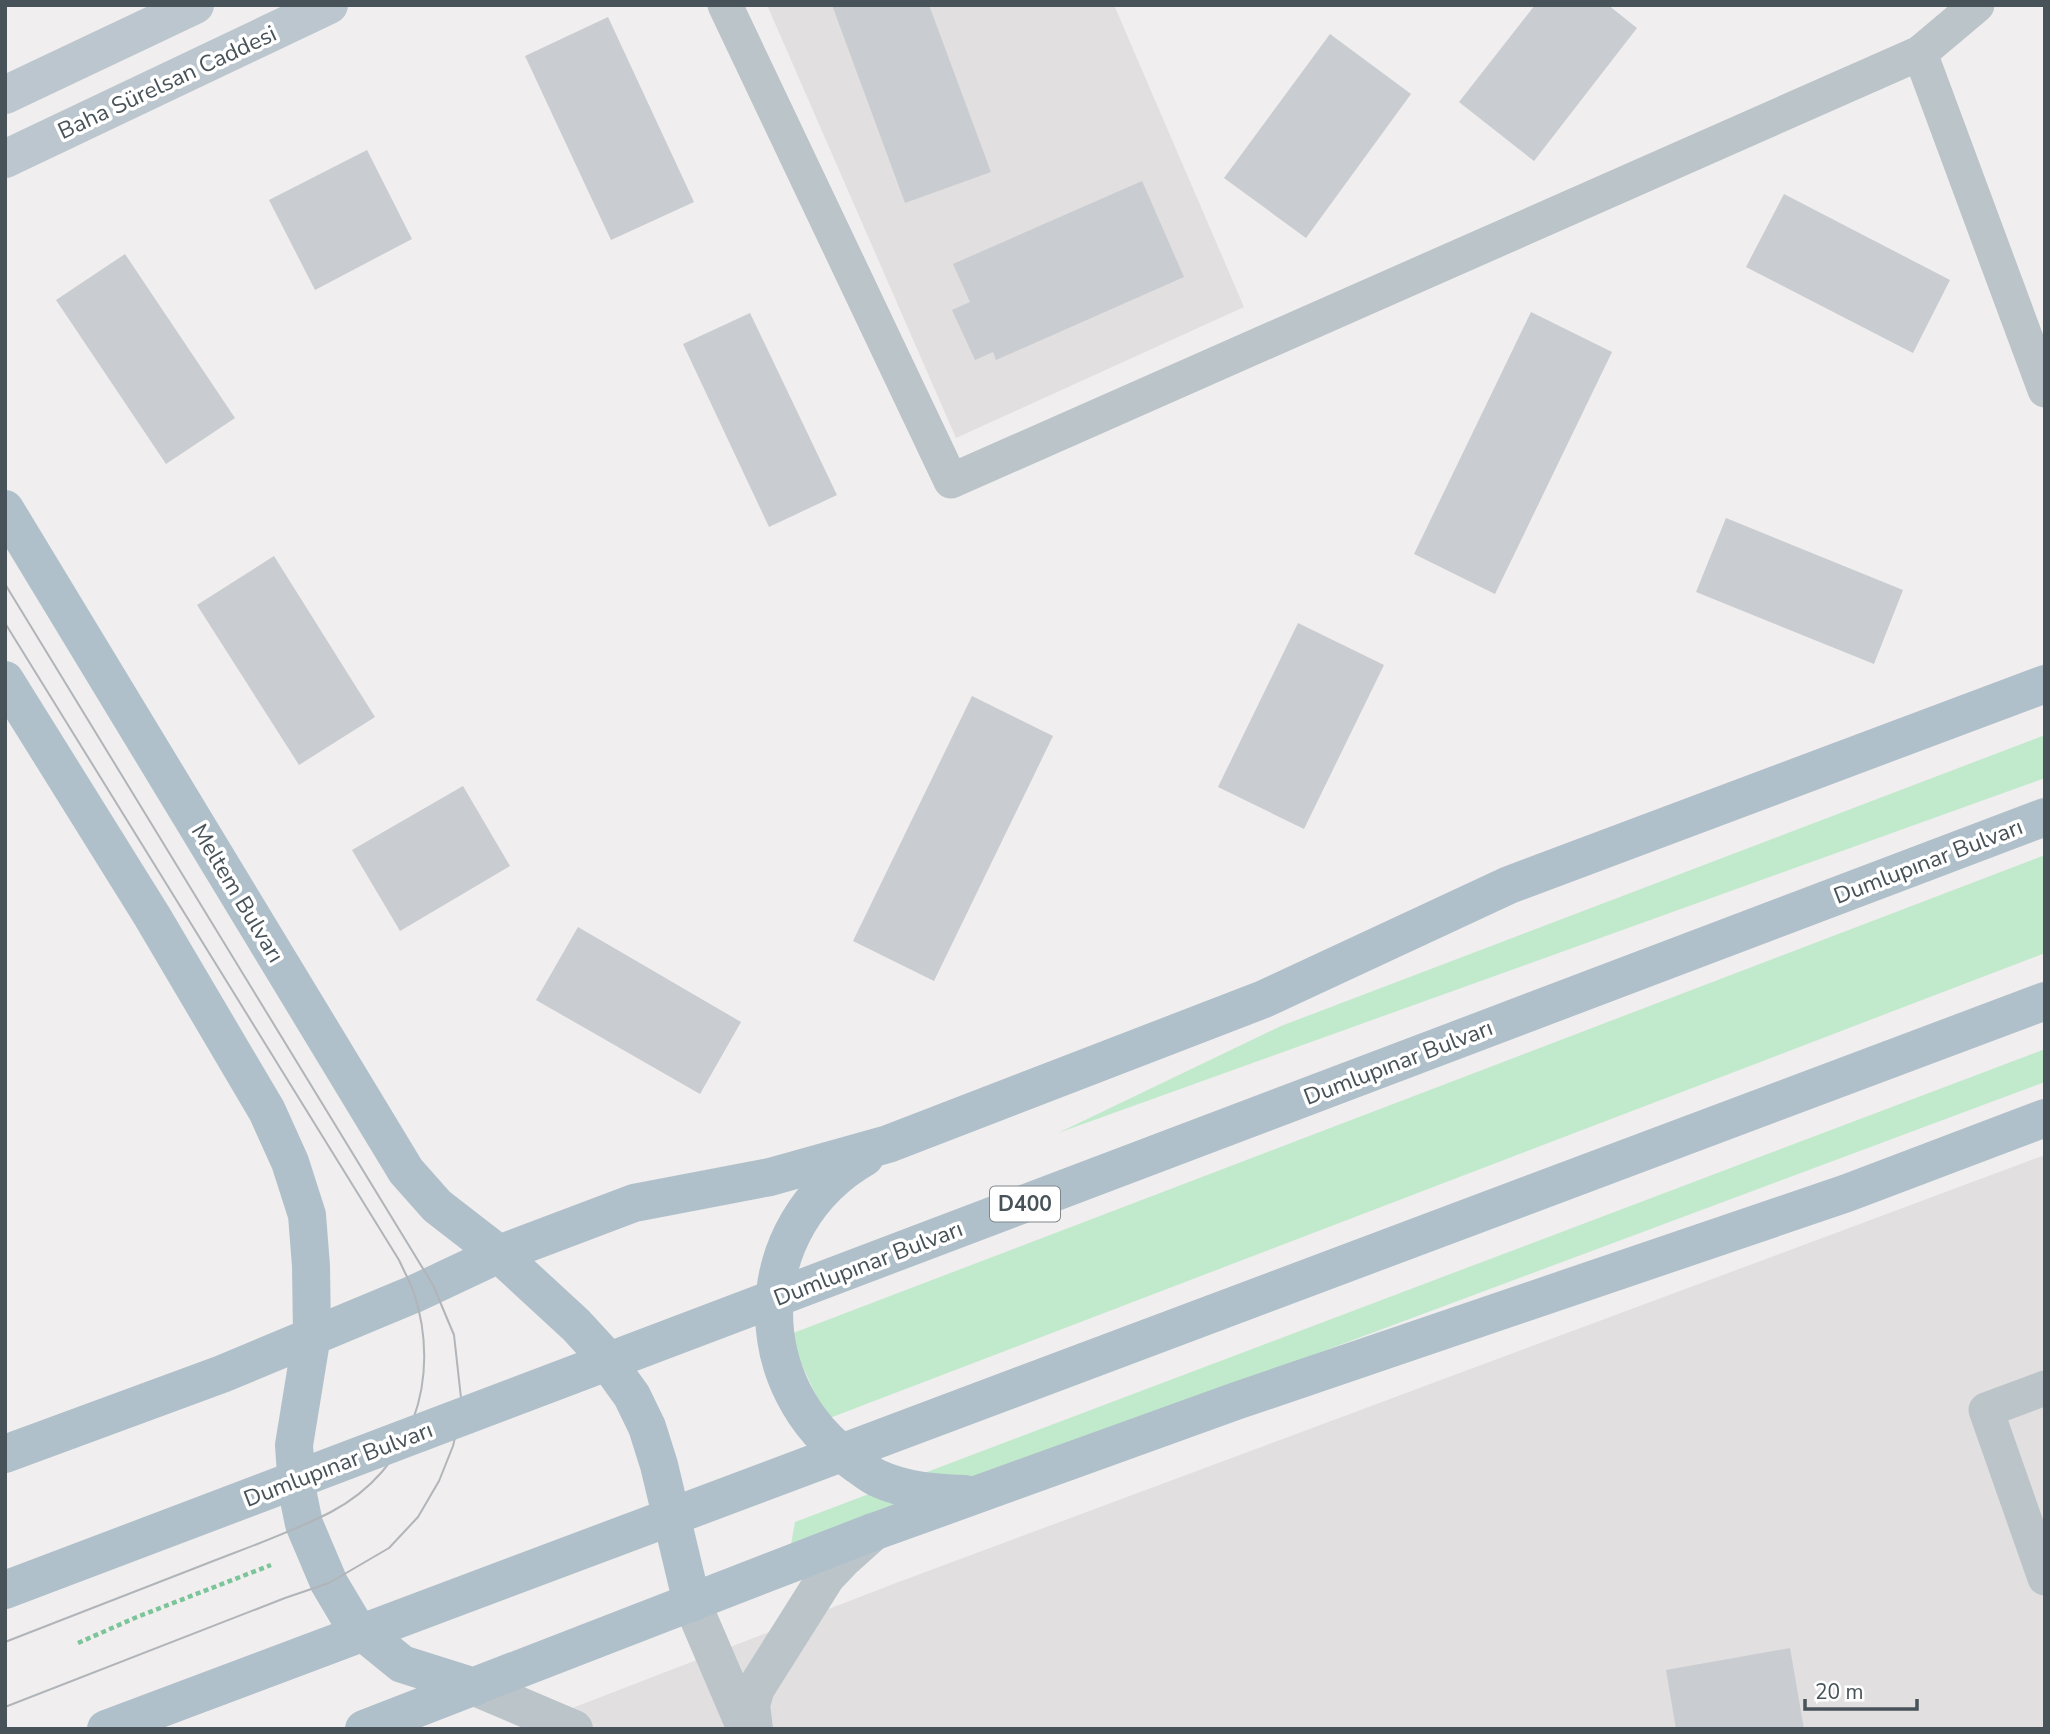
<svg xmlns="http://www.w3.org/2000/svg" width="2050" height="1734" viewBox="0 0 2050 1734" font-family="'Nunito Sans',sans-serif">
  <rect width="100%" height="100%" fill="#f0eeee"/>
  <!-- education -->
  <path fill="#e1dfdf" d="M767,5H1114L1244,307L956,438Z
    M2045,1155V1729H518L896,1583Z"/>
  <!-- green -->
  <path fill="#c1eacc" d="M2045,735V778L1058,1133L1281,1026Z
    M2045,855V953L827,1419L788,1335Z
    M2045,1049V1082L790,1550L795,1522Z"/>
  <!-- building -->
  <path fill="#c9ccd0" d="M832,5H929L991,172L905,203Z
    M1535,5H1608L1637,28L1534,161L1459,102Z
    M608,17L694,202L611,240L525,56Z
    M1330,34L1411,94L1306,238L1224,178Z
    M367,150L412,239L315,290L269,200Z
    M1142,181L1184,277L996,360L993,352L975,360L952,310L970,302L953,264Z
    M1784,194L1950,280L1913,353L1746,267Z
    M125,254L235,418L166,464L56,300Z
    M1531,312L1612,352L1495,594L1414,554Z
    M750,313L837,495L769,527L683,344Z
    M1726,518L1903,590L1874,664L1696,592Z
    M274,556L375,717L299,765L197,605Z
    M1298,623L1384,665L1304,829L1218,787Z
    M972,696L1053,736L934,981L853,941Z
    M463,786L510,866L400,931L352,850Z
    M578,927L741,1022L700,1094L536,1000Z
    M1790,1648L1804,1729H1676L1666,1670Z"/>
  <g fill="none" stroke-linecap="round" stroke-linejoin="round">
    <!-- path -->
    <path stroke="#7cc499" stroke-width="4.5" stroke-dasharray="5 3.5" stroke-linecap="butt" d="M78,1643L137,1617L271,1565"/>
    <!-- minor -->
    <path stroke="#bbc4c9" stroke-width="35" d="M725,5L951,481L1920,53L1977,5
      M1920,53L2045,390
      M2045,1388L1986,1410L2045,1578"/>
    <!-- tertiary -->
    <path stroke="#bbc4c9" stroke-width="38" d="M692,1603L746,1729
      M475,1687L574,1729
      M754,1729L751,1705L756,1688L826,1577L844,1558L873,1532"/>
    <!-- secondary -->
    <path stroke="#bbc6ce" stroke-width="38" d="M5,95L195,5
      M5,159L329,5"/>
    <!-- primary -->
    <path stroke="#b0c0ca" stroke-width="38" d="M5,509L406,1171L437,1206L499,1254L576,1325L599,1350L632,1396L647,1427L659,1465L692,1603
      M5,680L152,916L267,1111L290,1162L307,1215L311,1266L312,1335L294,1445L297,1490L304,1524L329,1583L354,1625L402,1664L475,1687
      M865,1157C747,1225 744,1387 855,1463C862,1468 869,1474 877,1478C905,1491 935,1493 965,1494
      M5,1454L222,1374L414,1294L499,1254L634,1203L770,1177L888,1144L1264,999L1509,885L2045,684
      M364,1729L873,1532L1236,1401L1847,1193L2045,1118"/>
    <!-- tram -->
    <path stroke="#b1b4b8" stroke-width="2" d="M5,584L433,1285L454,1335L462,1407L453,1446L439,1481L418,1517L389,1548L329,1583L285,1598L5,1707
      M5,623L399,1260C404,1271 410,1282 414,1293C442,1379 412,1469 331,1512C290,1533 246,1548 203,1565C137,1591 71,1616 5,1642"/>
    <!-- primary-bridge -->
    <path stroke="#b0c0ca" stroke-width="38" d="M5,1590L2045,817
      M106,1729L2045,1001"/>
  </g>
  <g text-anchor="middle" stroke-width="7" stroke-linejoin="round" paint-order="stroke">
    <!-- shield labels -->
    <rect fill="#fff" stroke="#7f878b" stroke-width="2" x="990" y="1186.5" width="70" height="35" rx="5"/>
    <g font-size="21" font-weight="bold" fill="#485359">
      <text x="1025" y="1211">D400</text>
    </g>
    <!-- street labels -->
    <g font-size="23" fill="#485359" stroke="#fff">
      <text transform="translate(167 82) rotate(-25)" y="8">Baha Sürelsan Caddesi</text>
      <text transform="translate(1928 861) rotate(-21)" y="8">Dumlupınar Bulvarı</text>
      <text transform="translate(238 893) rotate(59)" y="8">Meltem Bulvarı</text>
      <text transform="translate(1398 1062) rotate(-21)" y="8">Dumlupınar Bulvarı</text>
      <text transform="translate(868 1263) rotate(-21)" y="8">Dumlupınar Bulvarı</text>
      <text transform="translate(338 1464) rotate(-21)" y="8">Dumlupınar Bulvarı</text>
    </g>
  </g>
  <!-- border -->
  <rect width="2050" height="1734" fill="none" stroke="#485359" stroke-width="14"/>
  <!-- scale -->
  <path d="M1805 1699v10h112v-10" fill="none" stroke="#485359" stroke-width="3.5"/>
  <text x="1815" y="1699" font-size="21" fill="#485359" stroke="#ffffff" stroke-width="5" paint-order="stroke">20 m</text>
</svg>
